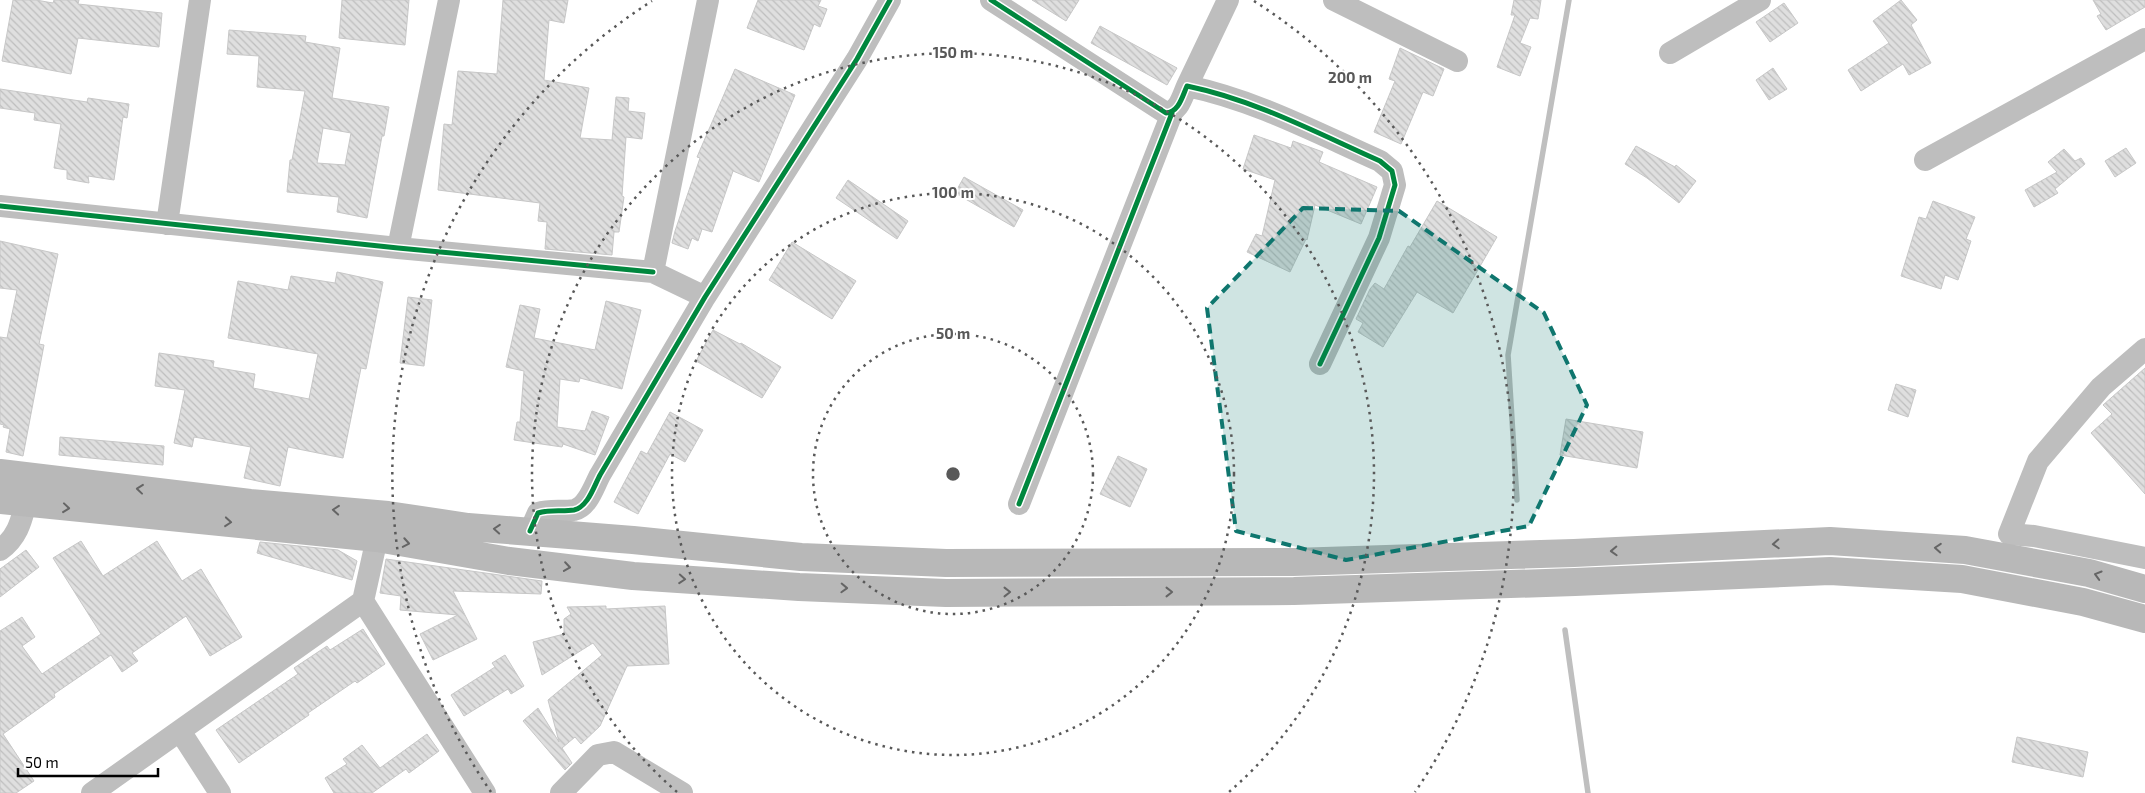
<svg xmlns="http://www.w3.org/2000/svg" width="2145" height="793" viewBox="0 0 2145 793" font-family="'Exo 2',sans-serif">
  <defs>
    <pattern id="building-back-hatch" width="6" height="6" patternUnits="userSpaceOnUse" patternTransform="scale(1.25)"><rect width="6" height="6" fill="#dfdfdf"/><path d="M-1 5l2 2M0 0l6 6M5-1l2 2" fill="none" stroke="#bebebe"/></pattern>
  </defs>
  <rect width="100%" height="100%" fill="#fff"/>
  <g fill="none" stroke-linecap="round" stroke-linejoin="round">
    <!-- stream -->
    <path stroke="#bfbfbf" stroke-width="5.5" d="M1517,500L1508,355L1569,0
      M1565,630L1588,793"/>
  </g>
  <!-- building -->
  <path fill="url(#building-back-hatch)" stroke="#c7c7c7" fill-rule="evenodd" d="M13,0H36L53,3L54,0H79L78,4L162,13L159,47L78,38L71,74L2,61Z
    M342,0H409L405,45L339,38Z
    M503,0H568L564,23L549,20L544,80L589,88L580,138L612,140L616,97L629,98L628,111L645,113L642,139L626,137L622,196L624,197L619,232H614L612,255L545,249L547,222L538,221L540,203L438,190L444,124L452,125L458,71L497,74Z
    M758,0H821L818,6L827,9L820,27L814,24L804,50L747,28Z
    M1032,0H1079L1066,21Z
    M1514,0H1541L1538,19L1530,18L1520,43L1531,47L1520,76L1497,67L1515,15H1511Z
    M1901,0L1917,20L1911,25L1931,63L1909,75L1903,64L1861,91L1848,70L1889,43L1873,21Z
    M2093,0H2145V7L2106,30L2097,16L2101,14Z
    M1784,3L1798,23L1770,42L1756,22Z
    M1100,26L1177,68L1167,85L1091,43Z
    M229,30L306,36L305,42L340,48L332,98L389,107L384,136H382L367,218L337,212L339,197L287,192L290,160H292L305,91L257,87L259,56L227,54ZM323,128L351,133L345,165L317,163Z
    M1400,48L1444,69L1433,96L1423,92L1401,144L1374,132L1395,81L1389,79Z
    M1773,68L1787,89L1769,100L1756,80Z
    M735,69L795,95L759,182L733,171L712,232L702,229L698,241L692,238L688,249L672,243L675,231L700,158L697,157Z
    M0,89L87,102L88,98L129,104L127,118L123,117L114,180L88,176L89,183L67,179V170L54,168L61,124L34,120L35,113L0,108Z
    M1254,135L1291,148L1293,141L1323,152L1319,162L1377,187L1361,224L1315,205L1307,240L1306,239L1290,272L1247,252L1256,234L1262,236L1275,180L1243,169Z
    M1636,146L1675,167L1676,165L1696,181L1679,203L1647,178L1625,164Z
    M2126,148L2136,163L2115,177L2105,161Z
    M2064,149L2075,161L2081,158L2085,164L2055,189L2058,193L2034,207L2025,190L2057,172L2048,162Z
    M964,177L1023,210L1014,227L955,193Z
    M848,180L908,221L897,239L836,198Z
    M1437,201L1497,237L1453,313L1417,292L1383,347L1358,332L1363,323L1356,319L1370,289L1375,283L1384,289L1408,246L1410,247Z
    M1933,201L1975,217L1966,239L1971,241L1958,280L1945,275L1941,289L1901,276L1919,217L1926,219Z
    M0,241L58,254L39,344L44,345L23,456L6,452L10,429L3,427L4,425L0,424V337L7,338L17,290L0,288Z
    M792,242L856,281L832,319L769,280Z
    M337,272L383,282L366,369L361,368L343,458L288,447L280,486L244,478L251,447L194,437L192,447L174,443L185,390L155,386L159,353L214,361L213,367L255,374L253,388L309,399L318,354L228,338L238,281L288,290L291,276L335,283Z
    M408,297L432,300L424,366L400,363Z
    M606,301L641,310L622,389L580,378L579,382L560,379L557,427L585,431L592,411L609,417L595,455L563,444L562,447L514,440L517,422H520L524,371L506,367L520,305L540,309L534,338L595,350Z
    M713,330L740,344L741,343L781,367L762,398L696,361Z
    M2145,368V494L2091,433L2112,414L2103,405Z
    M1896,384L1916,390L1908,417L1888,410Z
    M670,412L703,430L685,462L670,454L638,514L614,502L641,451L647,454Z
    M1566,419L1643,432L1637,468L1560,455Z
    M60,437L164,446L163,465L59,455Z
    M1118,456L1147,469L1130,507L1100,494Z
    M81,541L103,576L157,541L182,581L201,569L242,637L210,656L186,616L132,653L138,661L122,672L111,655L54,694L55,697L3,734L34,781L16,793H0V631L22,617L35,637L22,646L42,674L101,634L53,558Z
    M260,542L338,550L357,561L352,580L257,553Z
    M26,550L39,567L0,597V569Z
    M386,559L542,581L541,594L453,591L477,639L433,660L420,634L458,615L400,610L401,596L380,593Z
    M606,606V609L665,606L669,664L627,666L600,726L581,744L575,737L562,748L572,763L565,770L523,721L538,708L559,742L548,700L602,655L593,643L542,675L533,642L564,634V619L571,614L567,607Z
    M363,629L385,664L357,683L355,681L308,713L309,715L239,763L216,730L298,674L294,668L327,646L330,650Z
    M505,655L524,686L511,694L508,689L464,716L451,695L495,667L492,663Z
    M427,734L439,751L409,773L406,769L372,793H334L325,778L347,764L343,759L362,745L380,768Z
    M2017,737L2088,752L2083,777L2012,762Z"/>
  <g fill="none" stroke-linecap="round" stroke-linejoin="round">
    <!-- street -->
    <path stroke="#bebebe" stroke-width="22" d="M991,0L1166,113C1179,112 1182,97 1187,86C1255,100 1317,133 1380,161L1392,171L1395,185L1379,238L1320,364
      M1334,0L1457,61
      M1670,53L1760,0
      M1187,86L1228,0
      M1925,160L2145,39
      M0,206L398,248L653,272
      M167,224L200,0
      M398,248L449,0
      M705,297L653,272L708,0
      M2145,349L2101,387L2038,461L2009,534L2034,536L2145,558
      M1019,504L1172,113
      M530,531L538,513C551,509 562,512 574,510C588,507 594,486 600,475L705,297L857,59L890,0
      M0,550C17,538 21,522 26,503
      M363,601L485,793
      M180,731L220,793
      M92,793L363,601L377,538
      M561,793L598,755L614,752L682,793"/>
    <!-- secondary -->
    <path stroke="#b8b8b8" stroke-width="28" d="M0,473L250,503L388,515L468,527L633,540L801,557L946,563L1293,562L1574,553L1830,541L1965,550L2089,573L2145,589
      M0,500L377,538L509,561L633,576L799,587L946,593L1294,591L1575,582L1830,571L1962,579L2083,602L2145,619"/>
    <!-- cycleway casing -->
    <g stroke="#fff" stroke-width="8">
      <path id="cycleway" d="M991,0L1166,113C1179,112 1182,97 1187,86C1255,100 1317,133 1380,161L1392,171L1395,185L1379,238L1320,364
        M0,206L398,248L653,272
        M1019,504L1172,113
        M530,531L538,513C551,509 562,512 574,510C588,507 594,486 600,475L705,297L857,59L890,0"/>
    </g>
    <!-- cycleway -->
    <use href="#cycleway" stroke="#00873e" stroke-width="5"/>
  </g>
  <!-- one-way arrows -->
  <defs><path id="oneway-chevron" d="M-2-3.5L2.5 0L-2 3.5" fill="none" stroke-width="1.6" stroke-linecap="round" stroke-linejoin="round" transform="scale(1.25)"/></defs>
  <g stroke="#656565">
    <use href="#oneway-chevron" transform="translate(140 489) rotate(-174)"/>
    <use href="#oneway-chevron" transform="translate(66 508) rotate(6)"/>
    <use href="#oneway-chevron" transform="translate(336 510) rotate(-175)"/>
    <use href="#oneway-chevron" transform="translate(228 522) rotate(5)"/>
    <use href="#oneway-chevron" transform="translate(497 529) rotate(-176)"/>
    <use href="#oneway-chevron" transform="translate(406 543) rotate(10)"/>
    <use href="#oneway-chevron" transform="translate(1776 544) rotate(177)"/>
    <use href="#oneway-chevron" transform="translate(1938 548) rotate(-176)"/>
    <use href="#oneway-chevron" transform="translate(1614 551) rotate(178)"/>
    <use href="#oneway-chevron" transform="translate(567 567) rotate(8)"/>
    <use href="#oneway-chevron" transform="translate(2098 575) rotate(-164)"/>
    <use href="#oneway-chevron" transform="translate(682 579) rotate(4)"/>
    <use href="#oneway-chevron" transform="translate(844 588) rotate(2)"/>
    <use href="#oneway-chevron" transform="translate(1007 592)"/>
    <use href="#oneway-chevron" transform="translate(1169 592)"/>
  </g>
  <!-- marked area -->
  <path fill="#0f766e" fill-opacity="0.2" stroke="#0f766e" stroke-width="4" stroke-dasharray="10 6" stroke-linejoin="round" d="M1303,208L1399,211L1544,313L1587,405L1529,526L1346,560L1236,531L1207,308Z"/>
  <!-- distance rings -->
  <g fill="none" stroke="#595959" stroke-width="2.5" stroke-dasharray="2.5 5">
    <circle cx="953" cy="474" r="140"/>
    <circle cx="953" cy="474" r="281"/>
    <path d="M677 792A421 421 0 1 1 1229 792"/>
    <path d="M491 792A561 561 0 0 1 652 1M1254 1A561 561 0 0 1 1415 792"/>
  </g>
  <circle cx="953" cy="474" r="8" fill="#595959" stroke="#fff" stroke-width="2.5"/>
  <g font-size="15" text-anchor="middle" font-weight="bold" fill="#595959" stroke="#fff" stroke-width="4" stroke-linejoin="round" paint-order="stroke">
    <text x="953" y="58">150 m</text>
    <text x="1350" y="83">200 m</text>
    <text x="953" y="198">100 m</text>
    <text x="953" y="339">50 m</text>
  </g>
  <!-- scale -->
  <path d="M18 768v8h140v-8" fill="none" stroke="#000000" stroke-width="2.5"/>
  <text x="25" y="768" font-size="15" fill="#000000" stroke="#ffffff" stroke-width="4" paint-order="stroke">50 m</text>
</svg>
